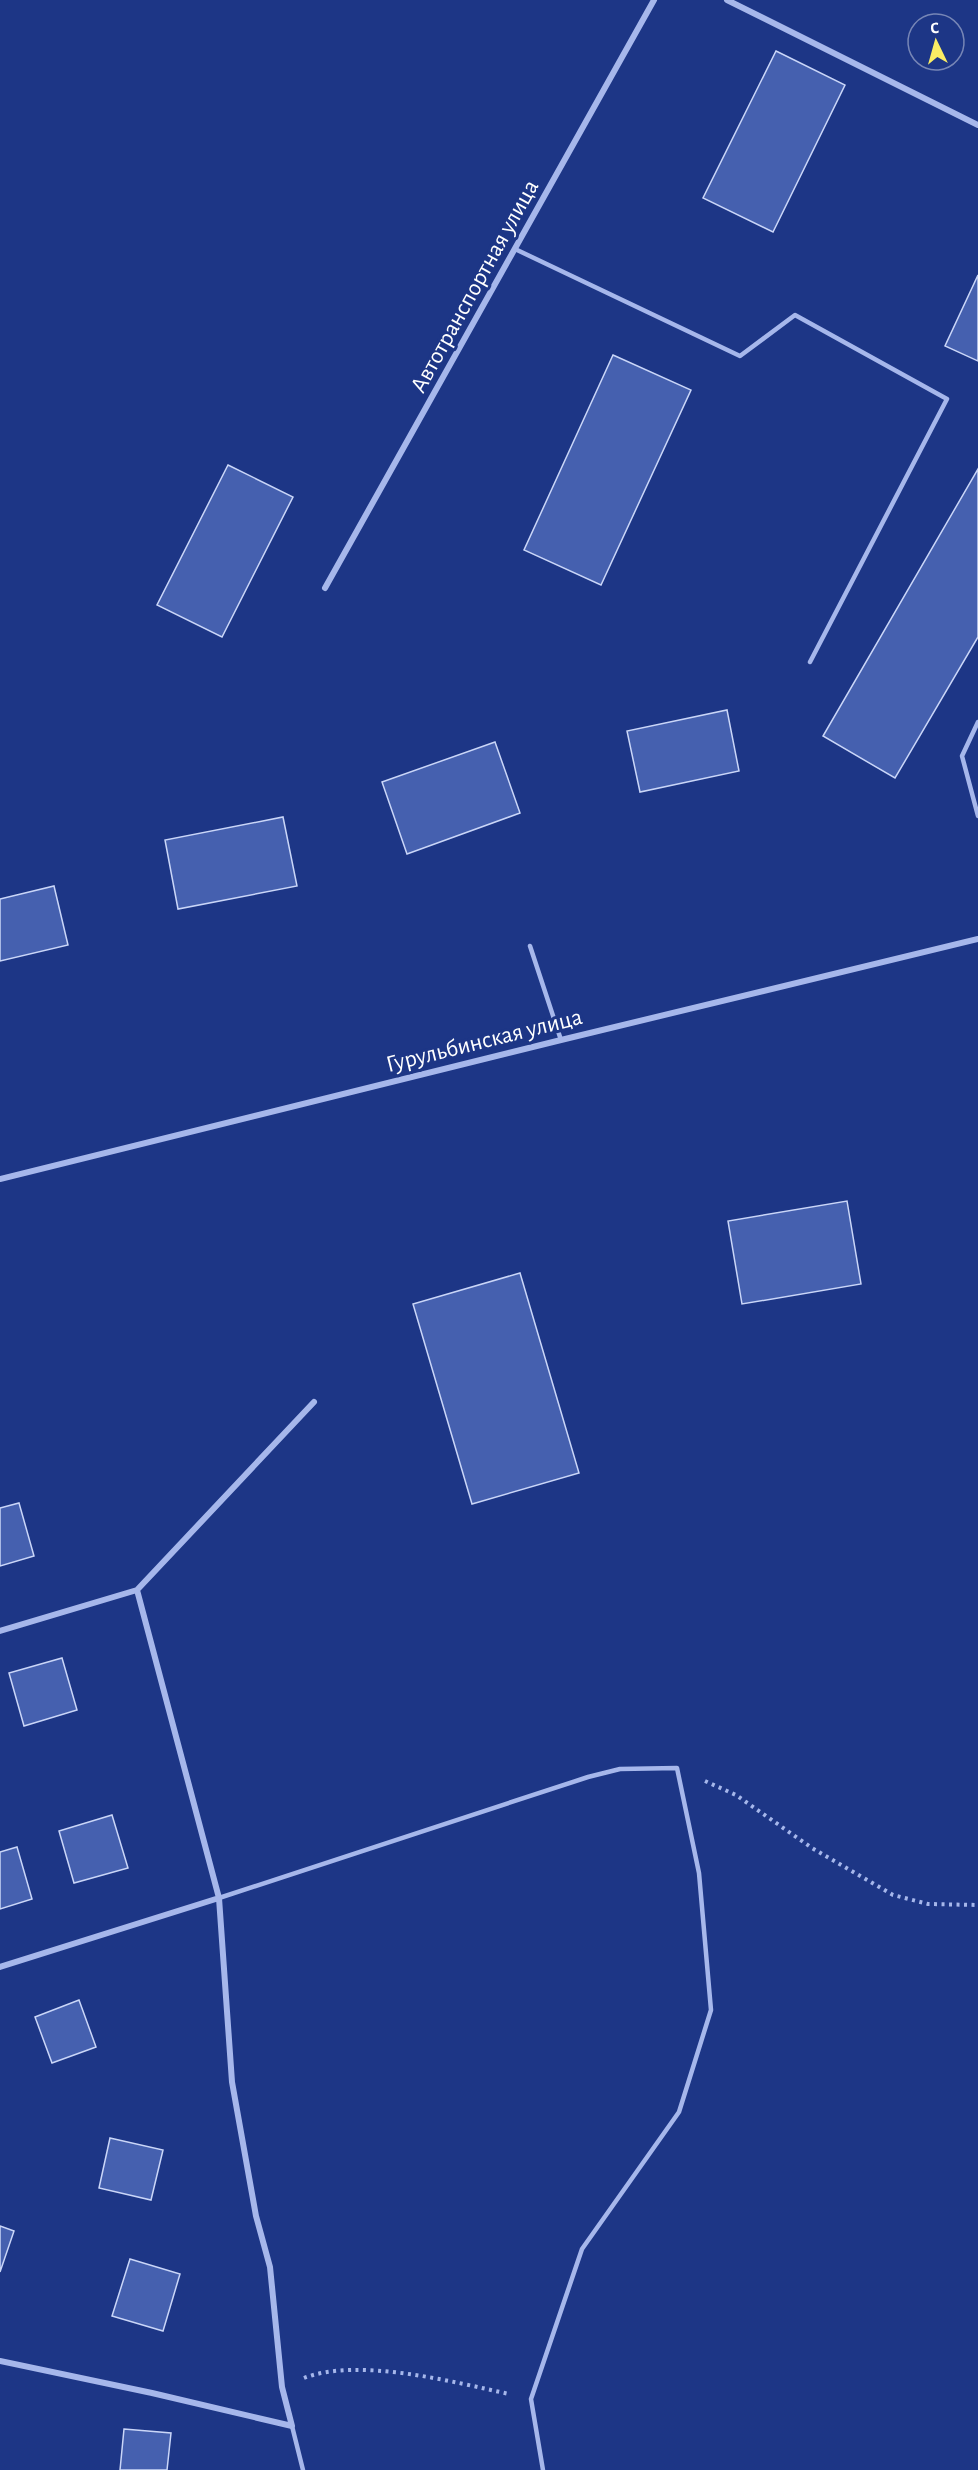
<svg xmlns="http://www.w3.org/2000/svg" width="978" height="2470" viewBox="0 0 978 2470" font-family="'Alegreya Sans',sans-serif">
  <rect width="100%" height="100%" fill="#1d3686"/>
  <!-- building -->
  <path fill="#4560af" stroke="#cad6f8" stroke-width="1.5" d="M776,51L845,85L773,232L703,198Z
    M978,275V361L945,346Z
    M613,355L691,390L601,585L524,550Z
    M228,465L293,497L222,637L157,605Z
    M978,469V637L895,778L823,736Z
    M727,710L739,771L640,792L627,731Z
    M495,742L520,813L407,854L382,782Z
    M283,817L297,886L178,909L165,840Z
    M54,886L68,945L0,961V899Z
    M847,1201L861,1284L742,1304L728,1221Z
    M520,1273L579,1473L472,1504L413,1304Z
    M19,1503L34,1556L0,1566V1508Z
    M62,1658L77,1710L24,1726L9,1673Z
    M112,1815L128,1868L74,1883L59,1831Z
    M17,1847L32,1899L0,1909V1852Z
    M79,2000L96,2047L52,2063L35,2017Z
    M110,2138L163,2150L151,2200L99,2188Z
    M0,2226L14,2231L0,2272Z
    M130,2259L180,2274L163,2331L112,2316Z
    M124,2429L171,2433L167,2470H120Z"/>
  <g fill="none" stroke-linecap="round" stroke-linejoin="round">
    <!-- path -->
    <path stroke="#a6b7eb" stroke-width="4" stroke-dasharray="3 4.5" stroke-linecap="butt" d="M705,1781L736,1795L812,1848L893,1895L928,1904L978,1905
      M304,2378C358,2357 454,2382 509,2394"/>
    <!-- lane -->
    <path stroke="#a6b7eb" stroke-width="4.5" d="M515,249L740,356L795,315L947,399L810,662
      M978,722L962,756L978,816
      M530,946L561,1040
      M219,1898L588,1777L620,1769L677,1768L699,1873L711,2010L679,2112L582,2249L531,2399L543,2470
      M292,2426L303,2470"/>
    <!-- street -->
    <path stroke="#a6b7eb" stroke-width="6" d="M727,0L978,125
      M325,588L654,0
      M0,1179L561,1040L978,939
      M0,1631L137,1590
      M0,1967L219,1898L137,1590L314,1402
      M0,2361L152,2393L292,2426L282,2387L270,2267L256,2216L232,2082L219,1898"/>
  </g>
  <g text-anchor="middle" stroke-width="6" stroke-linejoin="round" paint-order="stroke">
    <!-- street labels -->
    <g font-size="24" fill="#fff" stroke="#1d3686">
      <text transform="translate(474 286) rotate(-61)" y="8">Автотранспортная улица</text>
      <text transform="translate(484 1040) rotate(-14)" y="8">Гурульбинская улица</text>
    </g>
  </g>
  <!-- north arrow -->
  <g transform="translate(936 42) rotate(355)"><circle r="28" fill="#1d3686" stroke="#7786b6" stroke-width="1.5"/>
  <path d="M0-4.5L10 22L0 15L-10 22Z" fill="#faed64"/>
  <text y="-9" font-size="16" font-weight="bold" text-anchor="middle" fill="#ffffff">С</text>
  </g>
</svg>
